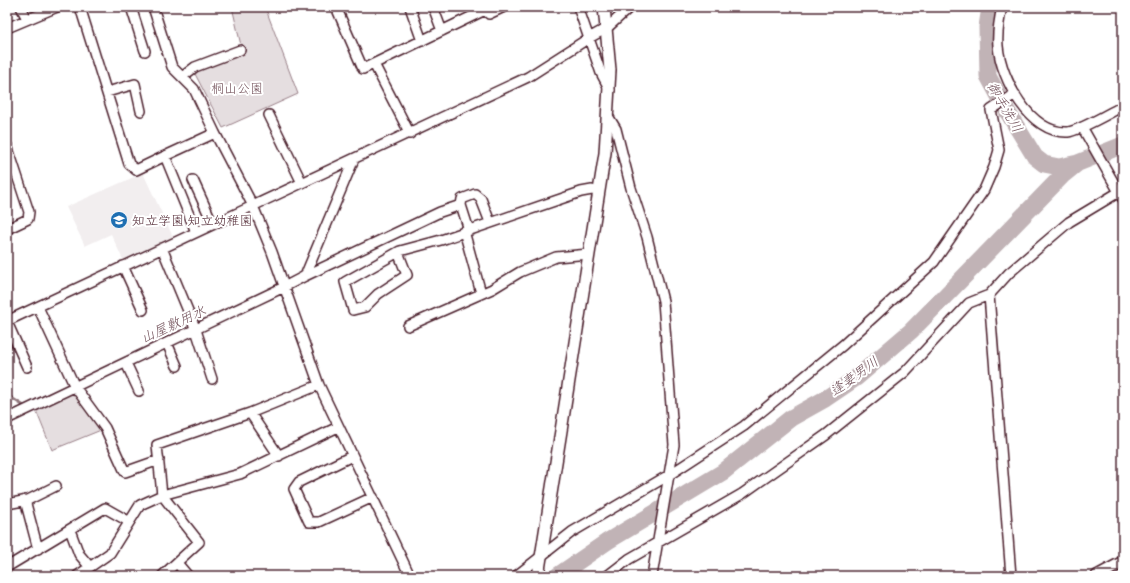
<svg xmlns="http://www.w3.org/2000/svg" width="1130" height="583" viewBox="0 0 1130 583" font-family="Sriracha,'Klee One',sans-serif">
  <rect width="100%" height="100%" fill="#fff"/>
  <filter id="ink" filterUnits="userSpaceOnUse"><feTurbulence type="fractalNoise" baseFrequency=".025" numOctaves="2"/><feDisplacementMap in="SourceGraphic" scale="8" xChannelSelector="R" yChannelSelector="G"/><feConvolveMatrix kernelMatrix="1 2 1 2 8 2 1 2 1" color-interpolation-filters="sRGB"/></filter>
  <g filter="url(#ink)">
    <!-- built -->
    <path fill="#f2eeef" d="M143,173L174,239L124,262L111,234L85,246L66,207Z"/>
    <!-- green -->
    <path fill="#e5dee0" stroke="#987e86" d="M232,7H265L298,94L223,128L194,72L243,54Z
      M70,392H74L101,430L52,450L35,408Z"/>
    <g fill="none" stroke-linecap="round" stroke-linejoin="round">
      <!-- stream -->
      <path stroke="#91787e" stroke-width="3" d="M7,395L24,406
        M36,400L54,392"/>
      <!-- river -->
      <path stroke="#c1b3b6" stroke-width="17" d="M990,7L987,27L988,76L1007,111L1035,157L1044,164L1059,167L1078,163
        M557,576L608,541L723,472L791,418L825,399L856,378L911,331L1062,176L1078,163L1123,145"/>
      <!-- minor casing -->
      <g stroke="#4a1f2b" stroke-width="12">
        <path id="minor" d="M21,7L27,19
          M80,7L129,164L136,170L165,156
          M131,7L145,51
          M153,7L172,67L194,89L215,133L253,206L272,252L319,385L410,576
          M336,7L363,69L485,10L489,14L504,7
          M410,7L422,41
          M433,7L442,31
          M578,7L601,73L610,90
          M1002,7C999,20 997,33 998,46C1001,79 1030,134 1068,132C1079,131 1111,112 1123,106
          M7,28L57,7
          M374,64L410,134
          M182,77L195,67L240,50
          M107,92L135,84L141,111
          M269,115L302,183
          M608,116L616,129L631,188L647,237L663,301L674,445L652,576
          M1082,127L1123,199
          M7,145L29,212L28,219L7,229
          M193,180L213,224
          M469,230L461,205L462,199L475,194L481,199L490,222
          M464,231L481,293
          M196,232L165,156L215,133
          M162,248L196,330L212,379
          M398,252L407,275L378,294L365,307L353,310L345,282L400,251L441,240L581,192L592,190L599,192
          M123,266L143,310
          M305,276L440,212L461,205
          M989,295L1011,576
          M38,307L75,387L105,428L125,472L159,460
          M7,321L528,77L589,38L607,28L630,7
          M7,322L27,367
          M408,326L492,289L520,272L556,257L589,254
          M167,343L177,366
          M126,363L139,391
          M250,413L279,456
          M7,419L284,287L305,276L354,159
          M352,456L299,482L294,489L309,522H319L373,497
          M25,500L38,549
          M7,504L28,500L56,486
          M70,530L79,554L90,567
          M177,563L188,576
          M7,567L105,508L128,521
          M77,576L110,553L140,505L162,495L240,474L338,427
          M162,576L199,542L162,495L157,445L250,413L319,385
          M516,576L572,532L669,475L744,426L843,345L934,262L984,190L994,167L999,150L991,110L1015,94
          M607,576L629,559L742,494L826,435L905,372L969,303L989,295L1009,273L1069,222L1119,192"/>
      </g>
      <!-- tertiary casing -->
      <g stroke="#4a1f2b" stroke-width="14">
        <path id="tertiary" d="M538,576L605,153L610,70L604,7
          M1097,576L1123,562"/>
      </g>
      <!-- minor -->
      <use href="#minor" stroke="#fff" stroke-width="9"/>
      <!-- tertiary -->
      <use href="#tertiary" stroke="#fff" stroke-width="11"/>
    </g>
  </g>
  <!-- icons -->
  <defs>
    <g id="school-disc" transform="scale(0.9)"><circle r="9.5" fill="#1f6fb2" stroke="#fff"/><path d="M0-5L7-2L0 1L-7-2ZM-4 1L0 2.5L4 1V4Q0 6-4 4Z" fill="#fff"/></g>
  </defs>
  <g fill-rule="evenodd">
    <use href="#school-disc" x="119" y="220"/>
  </g>
  <g text-anchor="middle" stroke-width="4" stroke-linejoin="round" paint-order="stroke">
    <!-- park labels -->
    <g font-size="13" fill="#714f58" stroke="#fff">
      <text x="237" y="93">桐山公園</text>
    </g>
    <!-- poi labels -->
    <g font-size="13" fill="#4a1f2b" stroke="#fff" text-anchor="start">
      <text x="132" y="225">知立学園 知立幼稚園</text>
    </g>
    <!-- water labels -->
    <g font-size="14" font-style="italic" fill="#74535c" stroke="#fff">
      <text transform="translate(1005 107) rotate(60)" y="5">御手洗川</text>
      <text transform="translate(173 324) rotate(-25)" y="5">山屋敷用水</text>
      <text transform="translate(854 376) rotate(-36)" y="5">逢妻男川</text>
    </g>
  </g>
  <!-- margin -->
  <rect width="1130" height="583" fill="none" stroke="#fff" stroke-width="24"/>
  <rect x="12" y="12" width="1106" height="559" fill="none" stroke="#4a1f2b" stroke-width="1.5" filter="url(#ink)"/>
</svg>
